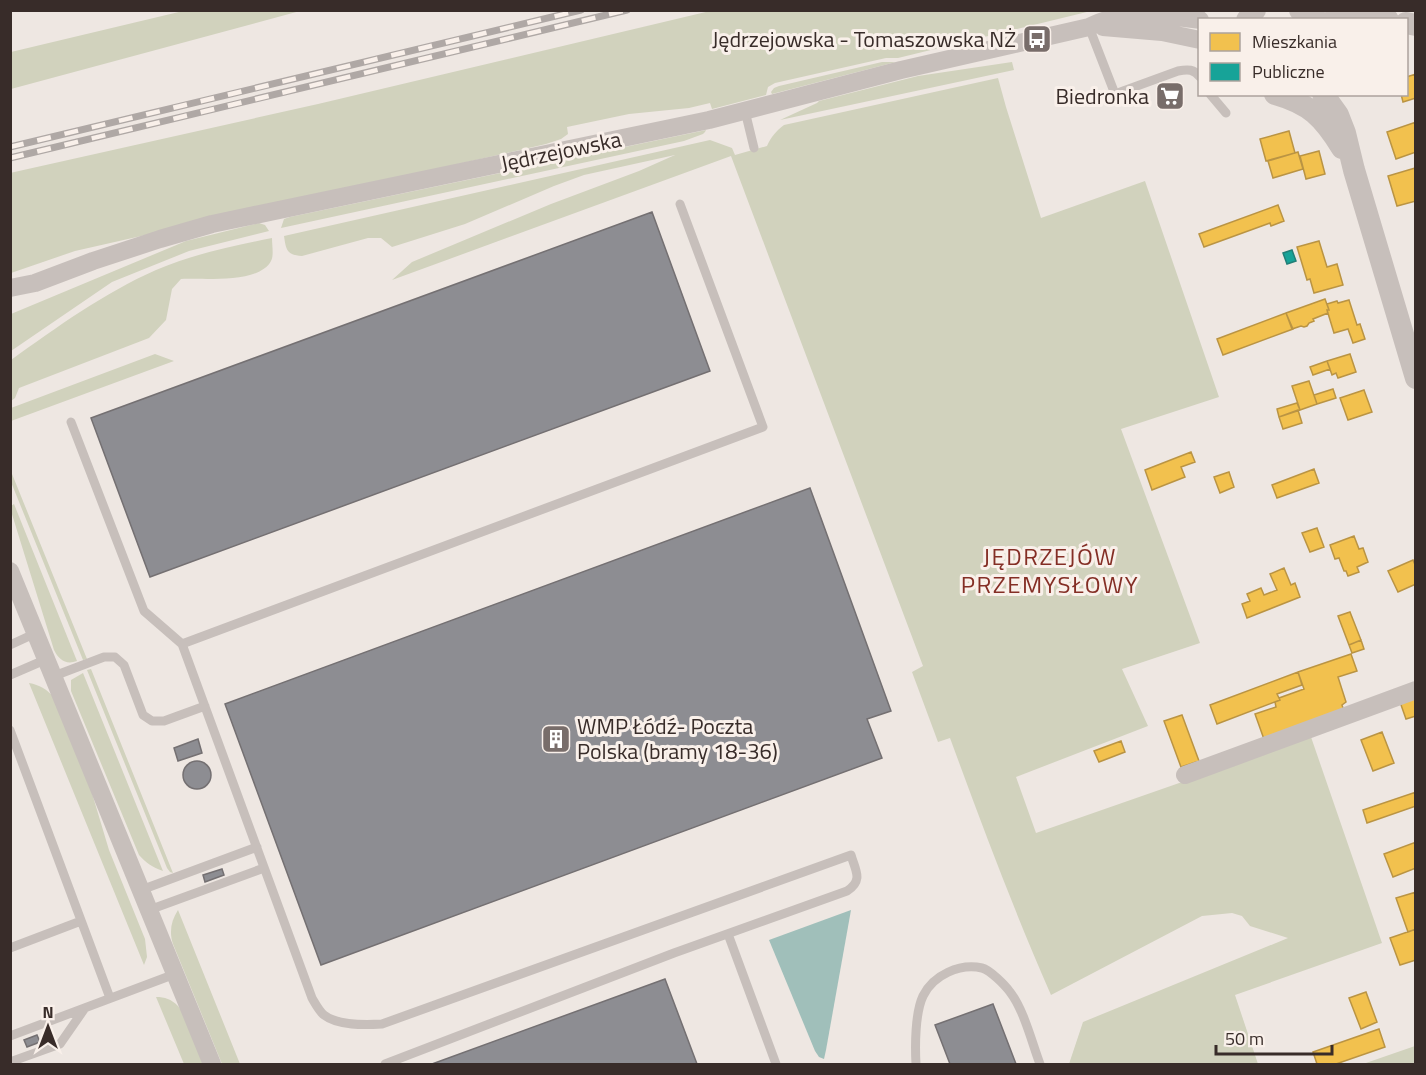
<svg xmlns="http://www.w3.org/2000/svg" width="1426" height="1075" viewBox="0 0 1426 1075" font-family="'Titillium Web',sans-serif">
  <rect width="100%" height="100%" fill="#eee7e2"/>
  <!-- green -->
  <path fill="#d1d2bd" d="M183,11H300L11,89V52Z
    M710,11H1091L898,58H886L775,83L768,87L766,95L712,109L710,103L689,108L629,114L567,127L568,134L561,139L546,144L75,251L11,273L10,173L318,104Z
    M882,62H896L772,94L771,92L774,88L779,86Z
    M1012,62L1014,70L780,120L817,103L819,101L918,76Z
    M998,78L1006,107L1041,218L1145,181L1219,397L1121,429L1200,643L1122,669L1148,726L1016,777L1036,833L1311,737L1382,943L1235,995L1258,1064H1069L1083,1022L1288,938L1250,926L1242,916L1232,913L1202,916L1051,995C1014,911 982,825 950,738L938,742L912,672L923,666L731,156L392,280L412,262L551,204L639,171L675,155L584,175L554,186L465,224L392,247L381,238H368L302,256C287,255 286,250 284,236L710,140L732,148L735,155L767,146C771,137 776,131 784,125Z
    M706,130L705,132L703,134L684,141L281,228L284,219L290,217Z
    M259,223L265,225L269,231L189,251L112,282L11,351V314L186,241Z
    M272,238C272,245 274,256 271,261C259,284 203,278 181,279L172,289L166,320L149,338L19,388L15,398L11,401V360C57,327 104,293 156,270C193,254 233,246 272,238Z
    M155,354L174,361L11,421V408Z
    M10,469L87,659L83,660L11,482Z
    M14,504L77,661C66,665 59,660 54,650L11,511V506Z
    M91,669L173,873L170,872L167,868L87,670Z
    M83,673L163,871C152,867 146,863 139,855L71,691V680Z
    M29,683C40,685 46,689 54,697L91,790L109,850L145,939L147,957L144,965Z
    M178,910L240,1064H222L173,944C169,932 171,921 178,910Z
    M156,997C165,997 171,999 178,1006C185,1013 198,1052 203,1064H184Z
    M1415,1046V1064H1363Z"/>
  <!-- water -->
  <path fill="#a0bfba" d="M851,910L826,1050L824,1059L819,1057L815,1051L769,940Z"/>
  <!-- homes -->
  <path fill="#f2c14e" stroke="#ba9443" stroke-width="1.5" d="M1416,74V98L1403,102L1401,94H1406V77Z
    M1416,122V152L1396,159L1387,132Z
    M1289,131L1295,153L1266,161L1260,139Z
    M1319,151L1325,174L1306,179L1300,156Z
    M1298,152L1303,169L1273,178L1268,161Z
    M1415,168L1416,201L1397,206L1388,176Z
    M1278,205L1284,221L1271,226L1270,223L1204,247L1199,234Z
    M1319,241L1327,267L1337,264L1343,285L1314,293L1310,279L1307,280L1297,247Z
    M1325,299L1329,310H1327L1328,313L1313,319L1314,321L1309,323L1307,326L1304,327L1301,326L1292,329L1286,313Z
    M1349,300L1357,325L1360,324L1365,339L1353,343L1348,329L1334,333L1327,310H1329L1327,304L1337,301L1338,303Z
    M1286,313L1293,329L1223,355L1217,339Z
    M1350,354L1356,372L1338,378L1336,373L1332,375L1327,361Z
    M1327,361L1330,369L1313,375L1310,367Z
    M1309,381L1317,404L1300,410L1292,386Z
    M1333,389L1336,398L1317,404L1314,395Z
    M1364,390L1372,412L1348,420L1340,398Z
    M1297,403L1300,410L1279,417L1277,409Z
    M1298,410L1302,423L1283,429L1279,417Z
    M1191,452L1195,462L1181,467L1185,477L1152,490L1145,470Z
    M1314,469L1319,483L1277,498L1272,485Z
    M1229,472L1234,487L1220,493L1214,477Z
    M1317,528L1324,547L1310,552L1302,533Z
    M1354,536L1359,549L1363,548L1368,562L1357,567L1359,572L1348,576L1346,571H1344L1339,558L1335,559L1330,545Z
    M1413,560L1416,567V584L1398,592L1388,571Z
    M1284,568L1291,585L1295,583L1300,597L1247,618L1242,604L1250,601L1247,594L1261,588L1264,595L1277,590L1270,574Z
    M1350,612L1361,640L1349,645L1338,616Z
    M1361,640L1364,649L1352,653L1349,645Z
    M1351,654L1357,671L1338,677L1346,702L1342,705L1345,714L1265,742L1255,714L1276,707L1275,702L1280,700L1279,698L1304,689L1298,672Z
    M1298,672L1302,685L1277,694L1280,700L1217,724L1210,705Z
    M1416,696V716L1406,719L1400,702Z
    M1182,715L1199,761L1181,767L1164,721Z
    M1382,732L1394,763L1373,771L1361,740Z
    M1121,741L1125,752L1099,762L1094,751Z
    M1416,792V806L1367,823L1363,810Z
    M1416,842V868L1393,877L1384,854Z
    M1416,892V929L1408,932L1396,898Z
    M1416,929V960L1400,965L1390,938Z
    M1366,992L1377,1022L1361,1029L1349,998Z
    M1379,1029L1385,1047L1336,1064H1317L1313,1052Z"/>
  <!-- public -->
  <path fill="#17a398" stroke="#217f77" stroke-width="1.5" d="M1292,250L1296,261L1287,264L1283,253Z"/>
  <!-- industry -->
  <path fill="#8d8d92" stroke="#747072" stroke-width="1.5" d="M652,212L710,371L150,577L91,418Z
    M810,488L891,711L867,719L882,758L321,965L225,704Z
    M198,739L202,753L178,761L174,748Z
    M183 775a14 14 0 1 1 28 0a14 14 0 1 1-28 0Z
    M222,869L224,875L205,882L203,875Z
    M665,979L697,1064H432Z
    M993,1004L1016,1064H950L935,1025Z
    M37,1035L40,1042L27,1047L24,1040Z"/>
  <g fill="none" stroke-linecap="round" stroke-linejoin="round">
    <!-- service -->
    <path stroke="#c7bfbb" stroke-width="9" d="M1089,27L1115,94L1178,71C1188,69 1194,69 1200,77
      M1210,94L1226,113
      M745,111L754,148
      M71,422L144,611L182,644
      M10,645L36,633
      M10,675L47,659
      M54,676L104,657H115L124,665L143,715L152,721H164L205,706
      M10,730L110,998
      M141,890L257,847
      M149,910L264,868
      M728,934L776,1064
      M10,948L81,921
      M10,1036L175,974
      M10,1062L60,1044L85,1008
      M385,1064L674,953L847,891C864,880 855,870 851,855L382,1024C365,1025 338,1026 324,1015C319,1011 315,1003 312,998L182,644L763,427L680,204
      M916,1064C915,1046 915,1013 923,996C933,975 960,963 982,968C990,970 1005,985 1010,992C1024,1010 1032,1043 1040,1064"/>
    <!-- minor -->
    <path stroke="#c7bfbb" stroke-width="18" d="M1103,27L1162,32L1200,40
      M10,288L35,283L93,261L160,239L212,224L709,120L901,70L1089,27C1123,9 1163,15 1200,20
      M10,571L212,1064
      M1185,775L1416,690"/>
    <!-- tertiary -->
    <path stroke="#c7bfbb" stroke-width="22" d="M1300,10L1311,18L1317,20
      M1247,20L1255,10
      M1333,20L1365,17L1388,20
      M1406,23L1416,25
      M1275,94C1310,104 1323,117 1342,148
      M1323,94L1338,115L1345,133L1354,170L1416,378"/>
    <!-- rail casing -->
    <g stroke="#afa8a5" stroke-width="7">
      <path id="rail" d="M10,147L581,10
        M10,158L627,10"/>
    </g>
    <!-- rail -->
    <use href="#rail" stroke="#f9f0ea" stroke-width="4.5" stroke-dasharray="14" stroke-linecap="butt"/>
  </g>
  <!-- icons -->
  <defs>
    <g id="bus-square" transform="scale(1.5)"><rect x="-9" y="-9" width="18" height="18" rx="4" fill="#786d6a" stroke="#f9f0ea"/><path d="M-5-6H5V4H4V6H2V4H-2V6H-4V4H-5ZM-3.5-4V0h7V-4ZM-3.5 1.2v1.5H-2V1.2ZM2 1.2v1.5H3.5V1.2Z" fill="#fff"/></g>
    <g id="supermarket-square" transform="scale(1.5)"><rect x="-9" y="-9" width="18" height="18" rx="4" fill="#786d6a" stroke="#f9f0ea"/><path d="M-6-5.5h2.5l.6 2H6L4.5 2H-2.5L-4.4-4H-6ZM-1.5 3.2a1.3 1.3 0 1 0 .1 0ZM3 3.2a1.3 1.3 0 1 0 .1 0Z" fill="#fff"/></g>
    <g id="building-square" transform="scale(1.5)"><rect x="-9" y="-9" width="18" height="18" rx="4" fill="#786d6a" stroke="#f9f0ea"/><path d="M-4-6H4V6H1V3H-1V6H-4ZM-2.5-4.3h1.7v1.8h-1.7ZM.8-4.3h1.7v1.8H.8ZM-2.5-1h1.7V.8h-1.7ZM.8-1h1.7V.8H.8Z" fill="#fff"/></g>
  </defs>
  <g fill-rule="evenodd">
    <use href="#bus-square" x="1037" y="39"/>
    <use href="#supermarket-square" x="1170" y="96"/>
    <use href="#building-square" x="556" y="739"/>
  </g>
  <g text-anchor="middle" stroke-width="6" stroke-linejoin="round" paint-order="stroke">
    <!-- poi labels -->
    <g font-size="22" fill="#382c29" stroke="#f9f0ea" text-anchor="end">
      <text x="1016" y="47">Jędrzejowska - Tomaszowska NŻ</text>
      <text x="1149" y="104">Biedronka</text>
      <text x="577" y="734" text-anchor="start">WMP Łódź- Poczta<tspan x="577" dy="25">Polska (bramy 18-36)</tspan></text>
    </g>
    <!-- street labels -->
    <g font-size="22" fill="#382c29" stroke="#f9f0ea">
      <text transform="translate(561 151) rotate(-12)" y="8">Jędrzejowska</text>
    </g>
    <!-- neighbourhood labels -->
    <g font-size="24" letter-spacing="1.5" fill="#842e25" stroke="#f9f0ea">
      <text x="1050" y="565">JĘDRZEJÓW<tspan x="1050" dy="28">PRZEMYSŁOWY</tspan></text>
    </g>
  </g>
  <!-- border -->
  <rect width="1426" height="1075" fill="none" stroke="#382c29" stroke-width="24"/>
  <!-- legend -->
  <rect x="1198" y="18" width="210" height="78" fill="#f9f0ea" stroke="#aca29d" stroke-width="1.5"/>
  <rect x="1210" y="33" width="30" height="18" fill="#f2c14e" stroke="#aca29d" stroke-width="1.5"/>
  <text x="1252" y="48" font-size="18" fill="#382c29">Mieszkania</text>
  <rect x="1210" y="63" width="30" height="18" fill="#17a398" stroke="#aca29d" stroke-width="1.5"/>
  <text x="1252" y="78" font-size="18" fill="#382c29">Publiczne</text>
  <!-- north arrow -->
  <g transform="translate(48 1027)" stroke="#f9f0ea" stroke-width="4.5" paint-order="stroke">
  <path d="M0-4.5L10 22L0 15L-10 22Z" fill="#382c29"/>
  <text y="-9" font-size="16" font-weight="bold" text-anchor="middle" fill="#382c29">N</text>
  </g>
  <!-- scale -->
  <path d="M1216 1045v9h116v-9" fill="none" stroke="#382c29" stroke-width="3"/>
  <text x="1225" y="1045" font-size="18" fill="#382c29" stroke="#f9f0ea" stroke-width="4.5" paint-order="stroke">50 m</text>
</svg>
